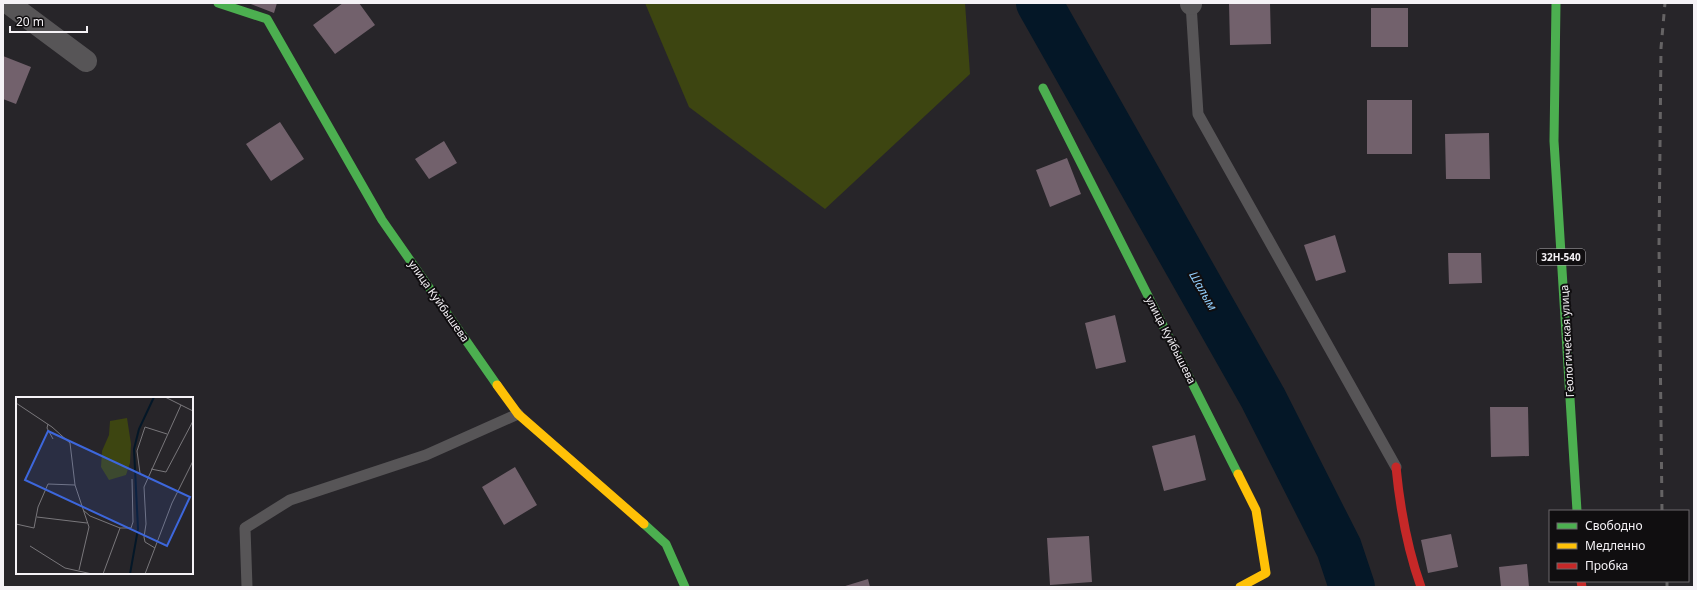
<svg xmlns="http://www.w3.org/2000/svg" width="1697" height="590" viewBox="0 0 1697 590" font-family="'Noto Sans',sans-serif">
  <rect width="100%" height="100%" fill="#272529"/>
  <!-- green -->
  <path fill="#3d4511" d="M645,3H965L970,74L825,209L689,107Z"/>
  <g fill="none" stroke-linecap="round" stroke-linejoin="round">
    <!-- river -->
    <path stroke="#041727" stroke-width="46" d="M1039,3L1263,398L1339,548L1352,587"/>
  </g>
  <!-- building -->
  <path fill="#72616c" d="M248,3H277L274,13Z
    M343,3H359L375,25L335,54L313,25Z
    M1229,3H1270L1271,44L1230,45Z
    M1371,8H1408V47H1371Z
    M3,56L31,67L16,104L3,99Z
    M1367,100H1412V154H1367Z
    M280,122L304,159L271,181L246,144Z
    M1489,133L1490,179H1446L1445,134Z
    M444,141L457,163L429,179L415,159Z
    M1067,158L1081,194L1050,207L1036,170Z
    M1335,235L1346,272L1316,281L1304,245Z
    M1448,253H1481L1482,283L1449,284Z
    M1115,315L1126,362L1096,369L1085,323Z
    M1490,407H1528L1529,456L1491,457Z
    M1195,435L1206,480L1164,491L1152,446Z
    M515,467L537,505L504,525L482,487Z
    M1451,534L1458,567L1428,573L1421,540Z
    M1089,536L1092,582L1050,585L1047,538Z
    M1527,564L1529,587H1501L1499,567Z
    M868,579L870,587H842Z"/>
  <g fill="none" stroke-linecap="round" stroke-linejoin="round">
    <!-- lane -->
    <path stroke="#575557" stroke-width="11" d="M1191,4L1198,114L1396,467
      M247,587L245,528L290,500L426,455L518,414"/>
    <!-- street -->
    <path stroke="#575557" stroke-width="22" d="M8,3L86,61
      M1191,4V3"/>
    <!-- fast -->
    <path stroke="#4caf50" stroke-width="9" d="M218,3L267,19L382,220L497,385
      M1556,3L1554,141L1577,511
      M1043,88L1238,474
      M644,524L666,544L685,587"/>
    <!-- slow -->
    <path stroke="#ffc107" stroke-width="9" d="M497,385L518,414L644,524
      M1238,474L1256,510L1266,573L1240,587"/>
    <!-- jam -->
    <path stroke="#c62828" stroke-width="9" d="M1396,467C1400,508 1407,548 1421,587
      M1581,581L1582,587"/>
    <!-- rail -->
    <path stroke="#656364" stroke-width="3" stroke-dasharray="7 7" stroke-linecap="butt" d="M1662,511L1659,246L1661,48L1665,3
      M1667,581V587"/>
  </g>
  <g text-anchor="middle" stroke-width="4" stroke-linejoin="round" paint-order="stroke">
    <!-- shield labels -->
    <rect fill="#100e10" stroke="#b0aeb1" stroke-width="1" x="1537" y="249" width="48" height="16" rx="3"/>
    <g font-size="10" font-weight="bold" fill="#f5f2f6">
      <text x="1561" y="261">32Н-540</text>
    </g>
    <!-- street labels -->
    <g font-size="11" fill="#f5f2f6" stroke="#100e10">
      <text transform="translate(439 301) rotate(55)" y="4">улица Куйбышева</text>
      <text transform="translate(1171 340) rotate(63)" y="4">улица Куйбышева</text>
      <text transform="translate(1567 341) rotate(-93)" y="4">Геологическая улица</text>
    </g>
    <!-- water labels -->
    <g font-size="12" font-style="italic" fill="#94d1ff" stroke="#100e10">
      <text transform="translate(1203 291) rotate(60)" y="4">Шалым</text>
    </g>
  </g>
  <!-- overview -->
  <g transform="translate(16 397)">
    <rect width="177" height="177" fill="#272529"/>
    <path d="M111,21L115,47L114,66L110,78L93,83L85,70L86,54L93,38L94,24Z" fill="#3d4511"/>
    <path fill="none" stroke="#041727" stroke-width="2" d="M114,177L122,132L118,52L123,32L138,0"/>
    <path fill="none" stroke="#79777b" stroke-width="1" d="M149,0L165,8M0,6L36,30L54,46L59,88L73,130L63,173M32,27L31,31L37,42M135,72L150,75L177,24M124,76L121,54L129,30L151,37M67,113L74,119L104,131L87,177M21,120L71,126M0,127L18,131L22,110L32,87L59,88M104,131H115L117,125L116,82M14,149L49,171L76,177M139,151L129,145L128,140L130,127L128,90L165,8L177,14M129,177L156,106L177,64"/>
    <path fill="#3d67dc" fill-opacity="0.15" stroke="#3d67dc" stroke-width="2" d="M32,34L174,100L151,149L9,83Z"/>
    <rect width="177" height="177" fill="none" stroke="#f5f2f6" stroke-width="2"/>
  </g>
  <!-- border -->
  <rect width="1697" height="590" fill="none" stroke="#f5f2f6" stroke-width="8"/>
  <!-- legend -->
  <rect x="1549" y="510" width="140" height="72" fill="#100e10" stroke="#6c696c"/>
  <rect x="1557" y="523" width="20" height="6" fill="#4caf50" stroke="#6c696c"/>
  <text x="1585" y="530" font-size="12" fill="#f5f2f6">Свободно</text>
  <rect x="1557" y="543" width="20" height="6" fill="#ffc107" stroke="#6c696c"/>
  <text x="1585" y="550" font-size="12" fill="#f5f2f6">Медленно</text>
  <rect x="1557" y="563" width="20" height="6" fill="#c62828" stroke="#6c696c"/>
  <text x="1585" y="570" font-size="12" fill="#f5f2f6">Пробка</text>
  <!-- scale -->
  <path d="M10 26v6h77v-6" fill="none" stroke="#f5f2f6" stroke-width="2"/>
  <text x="16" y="26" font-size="12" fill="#f5f2f6" stroke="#100e10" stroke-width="3" paint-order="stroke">20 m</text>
</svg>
